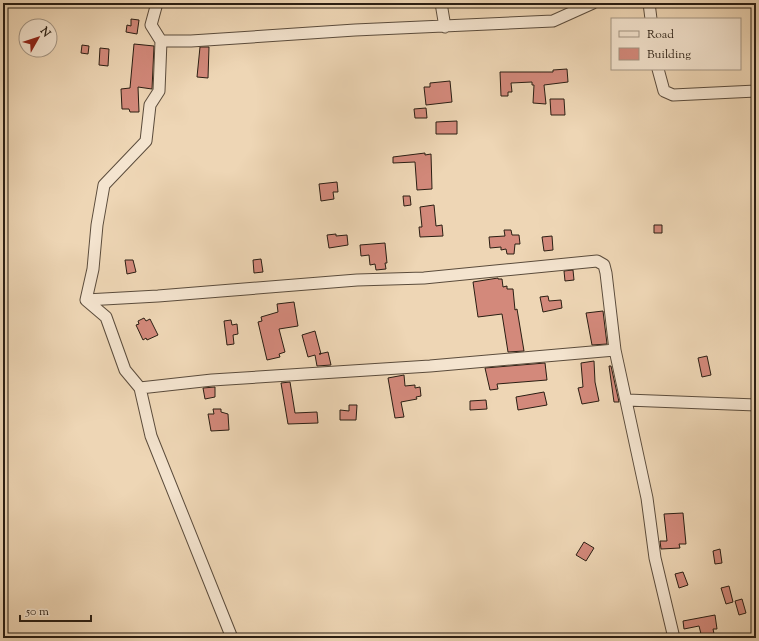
<svg xmlns="http://www.w3.org/2000/svg" width="759" height="641" viewBox="0 0 759 641" font-family="'Sorts Mill Goudy',serif">
  <rect width="100%" height="100%" fill="#eed6b5"/>
  <filter id="stains"><feTurbulence type="fractalNoise" baseFrequency=".005" numOctaves="4"/><feColorMatrix values="0 0 0 0 .2 0 0 0 0 .09 0 0 0 0 .02 0 0 0 .5 -.17"/></filter>
  <radialGradient id="worn" r=".72"><stop offset=".6" stop-color="#630" stop-opacity="0"/><stop offset="1" stop-color="#630" stop-opacity=".3"/></radialGradient>
  <!-- building -->
  <path fill="#d3897b" stroke="#2a1e13" d="M131,19L139,20L137,34L126,32L127,25L131,26Z
    M134,44L154,46L152,89L138,87L139,112H130L129,109H122L121,89L130,88Z
    M82,45L89,46L88,54L81,53Z
    M200,47H209L208,78L197,77Z
    M100,48L109,49L108,66L99,65Z
    M567,69L568,82L544,85L546,104L533,103L534,85H532V82L511,83L512,92H508V96H501L500,72H553V70Z
    M450,81L452,102L426,105L424,87H430V83Z
    M550,99H564L565,115H551Z
    M426,108L427,118H415L414,109Z
    M457,121V134H436V122Z
    M425,153V155L431,154L432,189L417,190L415,162L393,163V157Z
    M337,182L338,192H333L334,199L321,201L319,184Z
    M403,196H410L411,205L404,206Z
    M434,205L436,226L442,225L443,236L420,237L419,227H422L420,207Z
    M654,225H662V233H654Z
    M504,230H511L512,235H519L520,244H515L514,254H507L506,249L501,250V247L490,248L489,237L505,236Z
    M336,234V236L347,235L348,245L329,248L327,235Z
    M552,236L553,250L544,251L542,237Z
    M385,243L387,263H385L386,269L376,270L375,264L370,265L369,255L361,256L360,245Z
    M261,259L263,272L254,273L253,260Z
    M125,260H133L136,272L127,274Z
    M573,270L574,280L565,281L564,271Z
    M498,278V279H502L503,287L507,286V289H513L515,310L517,309L524,351L508,352L502,314L478,317L473,282Z
    M548,296L549,301L561,300L562,308L543,312L540,297Z
    M294,302L298,326L279,329L285,352L279,354L280,357L267,360L258,322L262,321L261,317L278,312L277,304Z
    M603,311L607,344L592,345L586,313Z
    M144,318L146,321L150,319L158,335L147,340L146,338L143,340L136,325L139,324L138,321Z
    M231,320L232,325L237,324L238,334L233,335L234,344L227,345L224,321Z
    M315,331L321,354H319L328,352L331,365L317,366L315,355L308,357L302,335Z
    M707,356L711,375L702,377L698,358Z
    M594,361L595,382L599,401L582,404L578,388L583,387L581,363Z
    M545,363L547,380L497,384L498,389L490,390L485,368Z
    M609,366H611L619,402H614Z
    M404,375L405,386L415,385V388L420,387L421,396L416,397L417,399L401,402L404,417L395,418L388,378Z
    M290,382L295,413L317,412L318,423L288,424L281,383Z
    M215,387V397L205,399L203,388Z
    M544,392L547,405L518,410L516,397Z
    M486,400L487,409L470,410V401Z
    M349,405H357L356,420H340V410L349,411Z
    M213,409H221V412L228,414L229,430L211,431L208,414H214Z
    M683,513L686,544H679L680,548L661,549L660,541H667L664,514Z
    M584,542L594,548L586,561L576,555Z
    M720,549L722,563L715,564L713,551Z
    M683,572L688,585L679,588L675,574Z
    M729,586L733,602L726,604L721,588Z
    M742,599L746,613L739,615L735,601Z
    M715,615L717,629H713L715,638H702L699,626L684,629L683,621Z"/>
  <g fill="none" stroke-linecap="round" stroke-linejoin="round">
    <!-- street casing -->
    <g stroke="#5b4c3c" stroke-width="13">
      <path id="street" d="M157,3L151,25L161,41H191L355,30L553,21L593,3
        M441,3L445,27
        M649,3L651,19
        M161,41L159,91L150,105L146,141L104,185L97,225L93,269L86,300L106,317L125,370L140,388L151,436L232,638
        M658,69L664,91L673,95L756,91
        M86,300L158,296L357,280L424,278L597,261L604,265L606,273L615,350L647,498L655,558L674,638
        M140,388L212,380L430,366L615,350
        M627,400L756,405"/>
    </g>
    <!-- street -->
    <use href="#street" stroke="#f4e4cf" stroke-width="11"/>
  </g>
  <!-- margin -->
  <rect width="759" height="641" fill="none" stroke="#eed6b5" stroke-width="16"/>
  <rect x="4" y="4" width="751" height="633" fill="none" stroke="#2a1e13" stroke-width="2"/>
  <rect x="8" y="8" width="743" height="625" fill="none" stroke="#2a1e13"/>
  <!-- legend -->
  <rect x="611" y="18" width="130" height="52" fill="#f4e4cf" stroke="#a39584"/>
  <rect x="619" y="31" width="20" height="6" fill="#f4e4cf" stroke="#a39584"/>
  <text x="647" y="38" font-size="12" fill="#2a1e13">Road</text>
  <rect x="619" y="48" width="20" height="12" fill="#d3897b" stroke="#a39584"/>
  <text x="647" y="58" font-size="12" fill="#2a1e13">Building</text>
  <!-- north arrow -->
  <g transform="translate(38 38) rotate(51)"><circle r="19" fill="#f4e4cf" stroke="#a39584"/>
  <path d="M0-3L7 15L0 10L-7 15Z" fill="#8f2418"/>
  <text y="-6" font-size="11" font-weight="bold" text-anchor="middle" fill="#2a1e13">N</text>
  </g>
  <!-- scale -->
  <path d="M20 615v6h71v-6" fill="none" stroke="#2a1e13" stroke-width="2"/>
  <text x="26" y="615" font-size="12" fill="#2a1e13" stroke="#f4e4cf" stroke-width="3" paint-order="stroke">50 m</text>
  <rect width="100%" height="100%" filter="url(#stains)"/>
  <rect width="100%" height="100%" fill="url(#worn)"/>
</svg>
